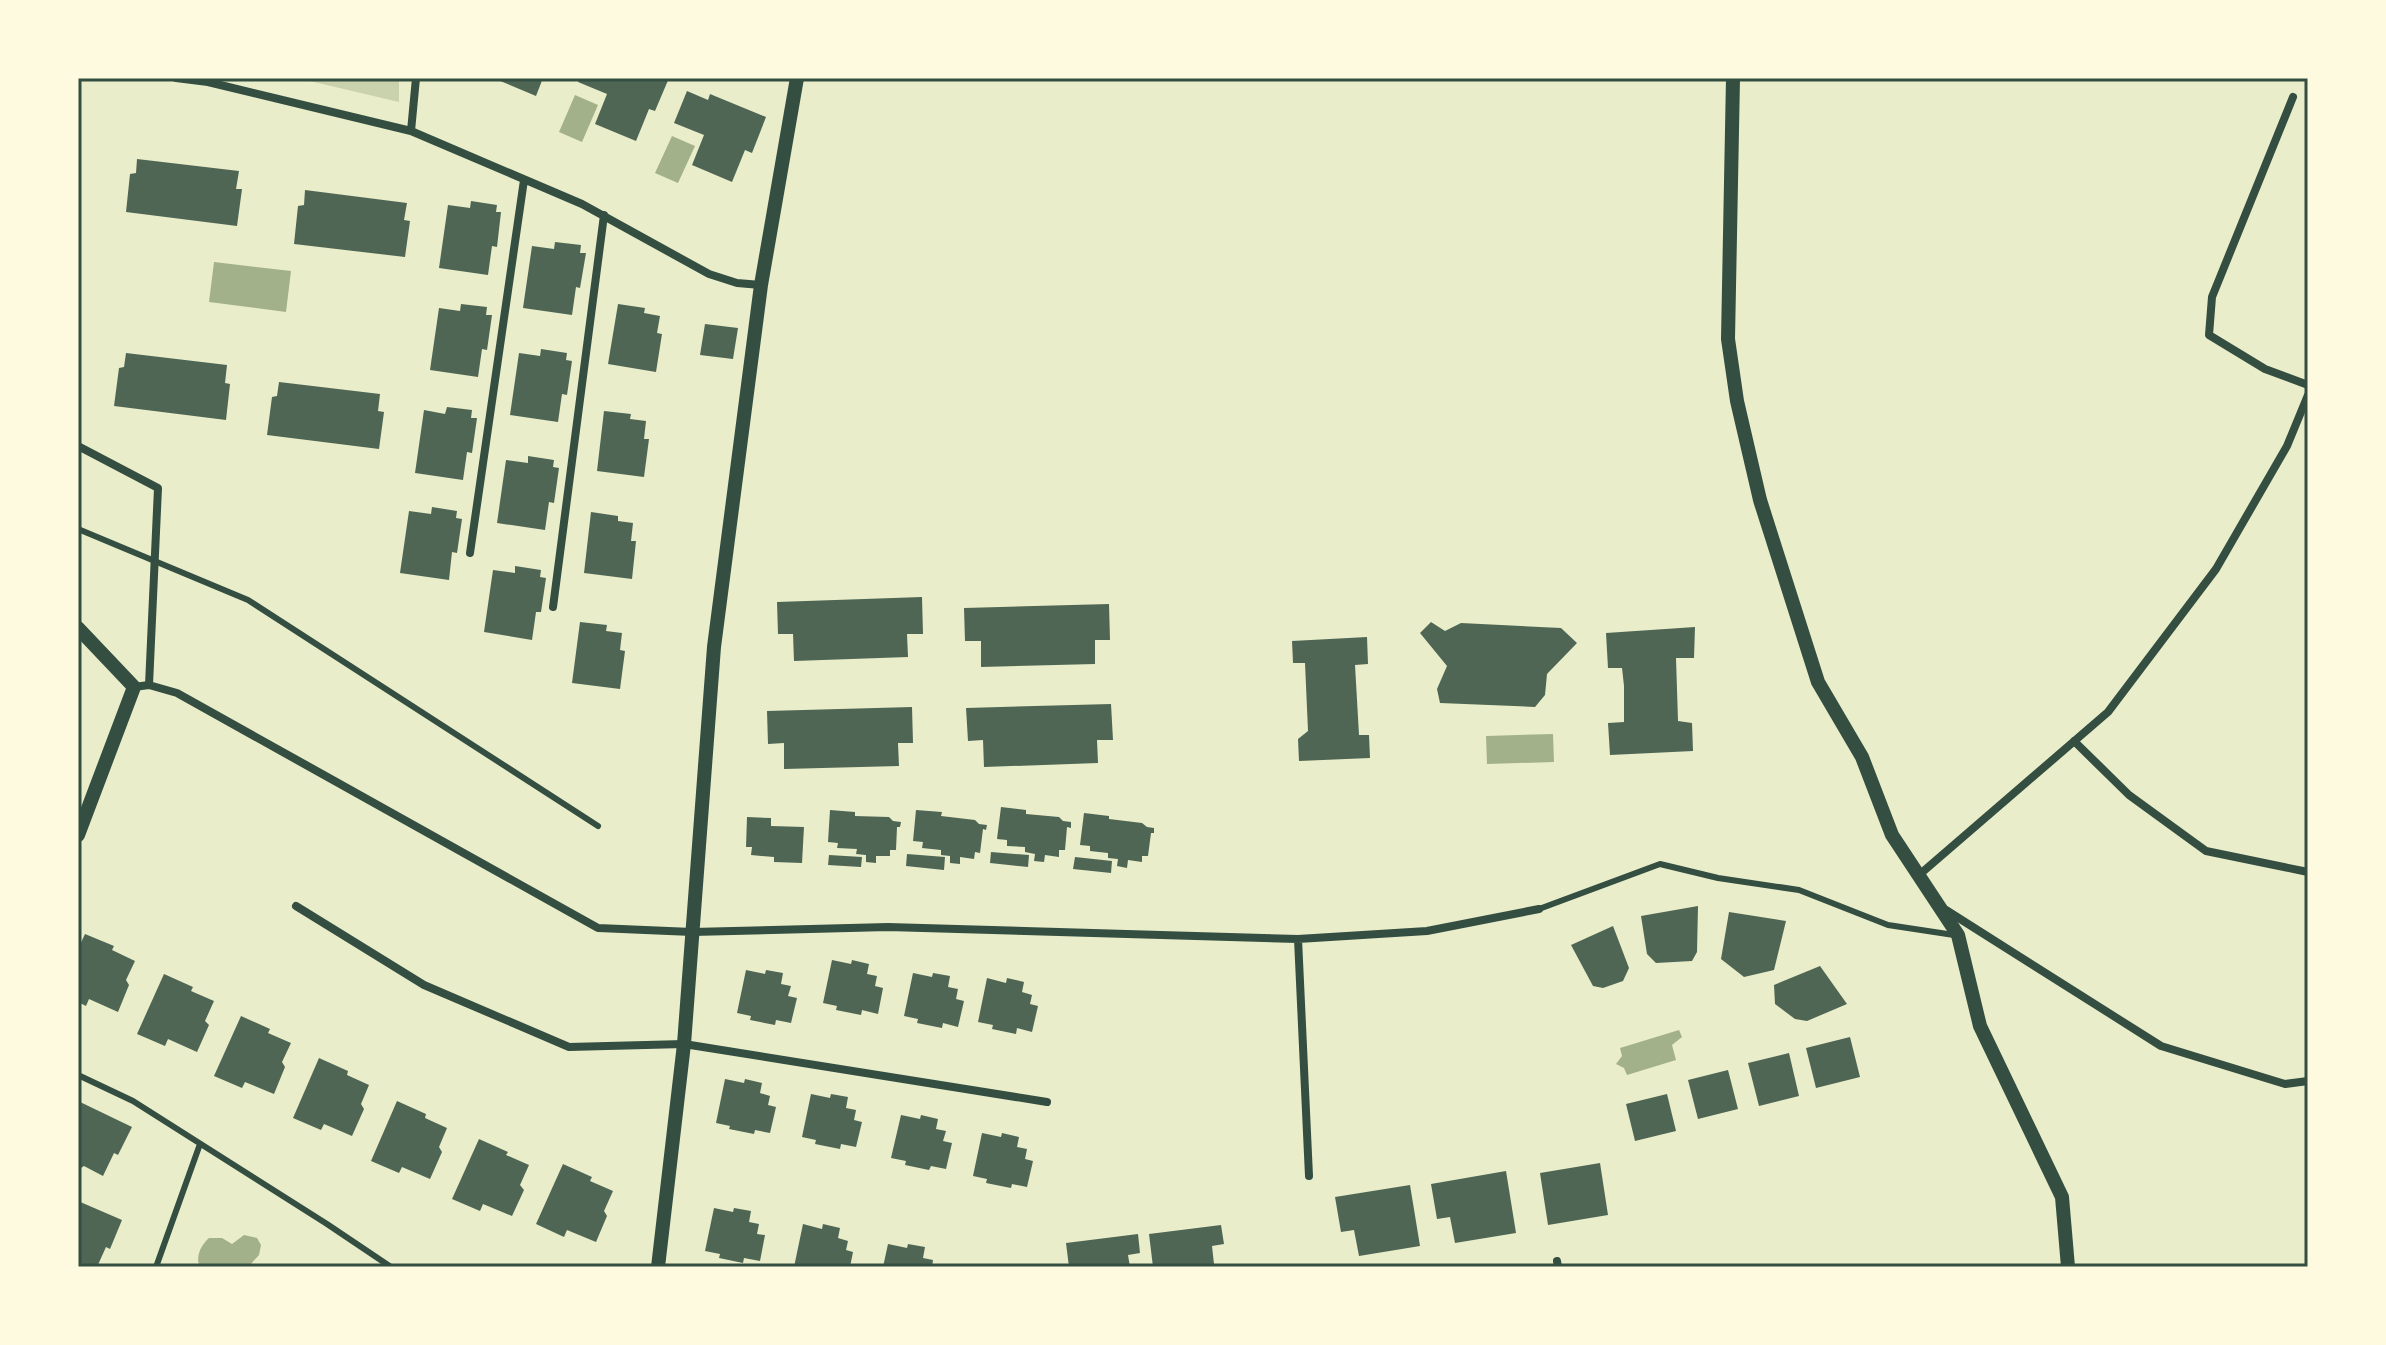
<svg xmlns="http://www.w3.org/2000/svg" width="2386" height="1345" viewBox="0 0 2386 1345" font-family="'IBM Plex Sans',sans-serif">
  <rect width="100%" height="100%" fill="#e9edc9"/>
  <!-- green -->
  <path fill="#cad2ad" d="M297,78H399V102Z"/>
  <!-- water -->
  <path fill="#a3b18a" d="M575,95L598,105L582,142L559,132Z
    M672,136L695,146L678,183L655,173Z
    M214,262L291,271L286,312L209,302Z
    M1553,734L1554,762L1487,764L1486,736Z
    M1679,1030L1682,1037L1672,1045L1676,1060L1627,1075L1624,1068L1616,1064L1622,1056L1620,1048Z
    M244,1235L257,1238L261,1245L259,1255L250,1265L200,1267C195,1257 201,1245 209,1238H222L232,1244Z"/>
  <!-- building -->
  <path fill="#4f6655" d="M493,78H543L536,96Z
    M579,78H669L655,111L649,109L636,141L595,124L607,94L578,82Z
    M687,91L708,100L710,94L766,117L752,153L745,150L732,182L692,165L704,135L674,123Z
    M137,159L239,171L236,189H242L237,226L126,212L130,174L136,173Z
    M305,190L407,203L404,220L410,221L405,257L294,244L298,206L304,205Z
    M471,201L497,205L496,212H501L497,247L492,246L488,275L439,268L448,205L470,208Z
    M555,242L581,245L580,253H586L580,288L576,287L572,315L523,308L532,246L554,249Z
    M461,304L487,307L486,315H492L487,350L482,349L478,377L430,370L439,308L460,311Z
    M618,304L645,308L644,313L660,316L657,333L662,334L656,372L608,364Z
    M705,324L738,328L733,359L700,355Z
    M541,349L567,353L566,360L572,361L567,395L562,394L558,422L510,415L519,353L540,356Z
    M126,353L227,365L225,383L230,384L226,420L114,406L119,368L124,367Z
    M279,382L380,394L378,411L384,412L379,449L267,435L272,397L277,396Z
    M447,407L472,410L471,418H477L472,453L467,452L463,480L415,473L424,410L445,414Z
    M604,411L631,414L630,419L646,421L644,439H649L644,477L597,471Z
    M528,456L554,460L553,467L559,468L554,503L549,502L545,530L497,523L506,460L528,463Z
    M432,507L457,511L456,518L462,519L457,553L452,552L449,580L400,573L409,511L431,514Z
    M591,512L618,516V521L633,523L631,541H636L632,579L584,573Z
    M515,566L541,570L540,577L546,578L541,612H536L532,640L484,632L493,570L515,573Z
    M922,597L923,634H907L908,657L794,661L793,634H778L777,602Z
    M1109,604L1110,640H1095V664L981,667V641H965L964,608Z
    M580,622L607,625L606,631L622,633L620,650L625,651L620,689L572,683Z
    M1431,622L1445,631L1461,623L1561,628L1577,643L1547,674L1545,695L1535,707L1440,703L1437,689L1447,666L1420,633Z
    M1695,627L1694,658H1676L1678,721L1692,723L1693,751L1610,755L1608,723L1624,722V686L1622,668H1608L1606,633Z
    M1367,637L1368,664L1355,665L1359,735H1369L1370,758L1299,761L1298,739L1308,731L1305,663H1293L1292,641Z
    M1111,704L1113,740H1097L1098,763L984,767L983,740L968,741L966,708Z
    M912,707L913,743H898L899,766L784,769V743L768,744L767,711Z
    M1001,807L1026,810V814L1059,817L1063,821L1071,822V828L1067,827L1065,850H1059V857L1045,855L1044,862L1034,861L1035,854L1025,852V847L1007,846V840L997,839Z
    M830,810L855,812V816L889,817L893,821L901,822L900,827H897L896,850H890V856H876V863L866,862V855L856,854L857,849L837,848L838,843L828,842Z
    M916,810L942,812L941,816L975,820L979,824L987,825L986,830L983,829L980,853L975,852L974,859L960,857V864L950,863V856L941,855V850L922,848L923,842L913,841Z
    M1084,813L1109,816V819L1142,823L1147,827L1154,828V833H1151L1148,856H1142V862L1128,860L1127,868L1117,866L1118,859L1108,858V853L1090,851V846L1080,845Z
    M747,817L771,818V826L804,827L802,863L774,862V857L751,855L752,847H746Z
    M991,852L1029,855L1028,867L990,863Z
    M907,854L945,857L944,870L906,866Z
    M829,855L862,857L861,867L828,865Z
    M1075,857L1112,861L1111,873L1073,869Z
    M1698,906L1697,952L1692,961L1656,963L1647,954L1641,916Z
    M1729,912L1786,921L1774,970L1744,977L1721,959Z
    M1613,926L1629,968L1623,981L1603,988L1593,986L1571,945Z
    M85,934L114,946L112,950L135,961L126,980L129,985L118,1012L89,999L86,1006L78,1002V949Z
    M832,960L851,964L852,960L869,964L867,974L877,976L875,986L883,988L878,1014L862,1010L861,1015L836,1010L837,1006L823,1003Z
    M1820,966L1847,1004L1807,1021L1795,1019L1775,1004L1774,985Z
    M746,970L765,974L766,970L783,973L781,984L791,986L788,996L797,998L791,1023L776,1020L775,1025L750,1020L751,1016L737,1013Z
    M913,973L932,977L933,973L950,976L948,987L958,989L956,999L964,1001L958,1027L943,1023L942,1028L917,1023L918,1019L904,1016Z
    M164,974L193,987L191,991L214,1001L205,1021L209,1025L197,1052L168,1039L165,1046L137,1034Z
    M987,978L1006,983L1007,978L1024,982L1022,992L1032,995L1030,1004L1038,1006L1032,1032L1017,1028L1016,1034L992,1029L993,1025L978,1022Z
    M241,1016L270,1029L268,1033L291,1043L282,1062L285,1067L274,1094L245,1082L242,1088L214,1076Z
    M1850,1037L1860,1077L1816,1088L1806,1048Z
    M1789,1053L1799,1096L1759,1106L1748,1063Z
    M319,1058L348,1071L347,1075L369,1085L361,1104L364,1109L352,1136L324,1124L321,1130L293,1118Z
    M1728,1070L1738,1109L1698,1119L1688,1080Z
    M725,1079L744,1083L745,1079L762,1083L760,1093L770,1096L768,1105L776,1107L770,1133L755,1130L754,1134L729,1129L730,1126L716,1123Z
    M811,1094L830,1098L831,1094L848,1097L846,1108L856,1110L854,1120L862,1122L856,1147L841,1144L840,1149L815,1144L816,1140L802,1137Z
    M1667,1094L1676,1131L1635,1141L1626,1104Z
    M78,1101L132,1127L118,1155L114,1153L103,1176L84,1166L78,1170Z
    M397,1101L426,1114L425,1118L447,1128L439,1147L442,1152L430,1179L402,1167L399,1173L371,1161Z
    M901,1115L920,1119L921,1115L938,1119L936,1129L946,1131L943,1141L952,1143L946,1169L931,1166L929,1170L905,1165L906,1161L891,1158Z
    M982,1133L1001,1137L1002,1133L1019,1137L1017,1147L1027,1149L1025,1159L1033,1161L1027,1187L1012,1184L1011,1188L986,1183L987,1179L973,1176Z
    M479,1139L508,1152L506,1155L529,1165L520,1185L524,1190L512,1216L483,1204L480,1211L452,1199Z
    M1600,1163L1608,1215L1548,1225L1540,1173Z
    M563,1164L592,1177L590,1181L613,1191L604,1211L607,1216L596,1242L567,1230L564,1237L536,1224Z
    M1506,1171L1516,1233L1455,1243L1450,1217L1437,1219L1431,1184Z
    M1410,1185L1420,1246L1359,1256L1354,1230L1341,1232L1335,1197Z
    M78,1201L122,1220L110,1249L106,1247L97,1267H89L78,1262Z
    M714,1208L733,1212L734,1208L751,1211L749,1222L759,1224L757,1234L765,1235L760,1261L744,1258L743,1263L719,1258L720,1254L705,1251Z
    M803,1224L822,1229L823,1224L840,1228L838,1238L848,1241L846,1250L853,1252L850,1267H794Z
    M1221,1225L1224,1244L1212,1246L1214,1264L1199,1267H1153L1149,1234Z
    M1138,1234L1140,1253L1128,1255L1130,1267H1069L1066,1243Z
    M888,1244L907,1248L908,1244L925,1247L923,1258L933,1260L932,1267H883Z"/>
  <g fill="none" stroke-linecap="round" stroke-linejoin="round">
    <!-- service -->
    <path stroke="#344e41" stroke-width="6" d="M78,529L248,600L598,826
      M1539,909L1660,864L1718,878L1799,890L1888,925L1954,935
      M78,1075L133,1101L327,1224L391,1267
      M156,1267L200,1144"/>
    <!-- minor -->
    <path stroke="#344e41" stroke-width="8" d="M176,78L208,82L411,131L582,204L709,274L737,283L761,285
      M2293,97L2212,297L2209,335L2265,369L2308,385
      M411,131L416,78
      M78,446L158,488L149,685
      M470,553L524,180
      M553,607L604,215
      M134,687L149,685L177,693L598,928L692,932L888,927L1298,939L1427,931L1539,909
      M2074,741L2129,795L2206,851L2308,872
      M1919,875L2108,712L2216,569L2287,446L2308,395
      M296,906L424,985L569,1047L684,1044L1047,1102
      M1946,910L2161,1046L2285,1084L2308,1081
      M1298,939L1309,1176
      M1557,1261L1558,1267"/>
    <!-- tertiary -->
    <path stroke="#344e41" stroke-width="14" d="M1733,78L1728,339L1737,401L1760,500L1818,682L1862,757L1892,835L1958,935L1980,1026L2062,1197L2068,1267
      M78,628L134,687L78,835
      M658,1267L684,1044L714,647L761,285L797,78"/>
  </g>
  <!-- border -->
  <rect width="2386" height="1345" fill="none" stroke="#fefae0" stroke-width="160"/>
  <rect x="80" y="80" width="2226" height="1185" fill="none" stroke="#344e41" stroke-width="3"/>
</svg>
